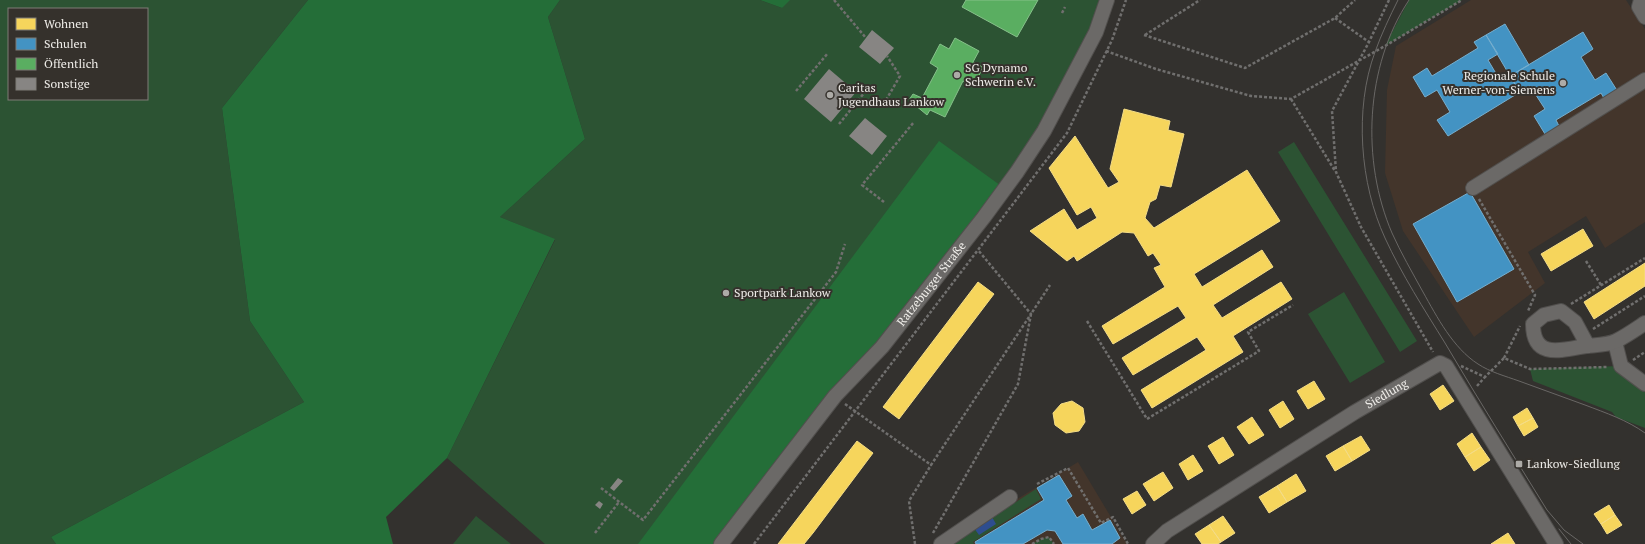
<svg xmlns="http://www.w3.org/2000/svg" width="1645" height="544" viewBox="0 0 1645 544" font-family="'PT Serif',serif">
  <rect width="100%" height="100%" fill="#33312e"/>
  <!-- education -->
  <path fill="#43352b" d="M1471,0H1626L1645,29V222L1605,248L1586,216L1528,252L1545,283L1474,337L1403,231L1385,173L1387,90L1396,46Z
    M1078,462L1127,544H943Z"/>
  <!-- green -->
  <path fill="#2c5333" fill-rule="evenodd" d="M0,0H308L222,108L250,321L304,402L51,537L56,544H0ZM9,9H147V99H9Z
    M560,0H760L782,8L785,0H1107L1044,131L721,544H545L447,458L555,240L500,217L585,139L548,17Z
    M1409,0H1462L1385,46Z
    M1294,142L1417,341L1400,352L1278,152Z
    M1344,292L1385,362L1350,383L1308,314Z
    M1621,366L1645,384V428L1616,417L1612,412L1533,381L1530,369Z
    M1036,489L1041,499L973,542L974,544H951Z
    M476,516L511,544H453Z
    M1049,537L1054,544H1032L1041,539Z"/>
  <!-- forest -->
  <path fill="#246e38" d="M308,0H560L548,17L585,139L500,217L555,239L447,458L386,517L393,544H56L51,537L304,402L250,321L222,108Z
    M760,0H790L782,8Z
    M939,141L1004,188L721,544H638Z"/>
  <!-- water -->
  <path fill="#2e4d8f" d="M992,517L996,524L979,535L974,528Z"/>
  <!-- homes -->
  <path fill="#f6d55c" stroke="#f4dc86" d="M1124,109L1170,121L1168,130L1184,134L1171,187L1160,185L1156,199L1150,202L1145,218L1154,228L1247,170L1280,221L1194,274L1202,287L1262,250L1273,267L1213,305L1222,318L1281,282L1292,299L1233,336L1243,352L1152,408L1141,390L1206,350L1197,337L1133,375L1122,358L1186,318L1178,306L1113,344L1102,326L1165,287L1154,268L1161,265L1153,253L1148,256L1134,233L1122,232L1077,261L1074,256L1067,261L1030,231L1064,209L1077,230L1097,218L1091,207L1077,215L1049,168L1075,136L1108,188L1119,182L1110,169Z
    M1583,229L1593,246L1551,271L1541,254Z
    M1645,263V286L1594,319L1584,302Z
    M978,282L994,294L899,419L883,407Z
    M1314,381L1325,399L1308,409L1297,391Z
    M1443,385L1454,401L1440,410L1430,394Z
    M1072,401L1083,408L1085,422L1079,431L1066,433L1055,425L1053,413L1061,404Z
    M1283,401L1294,419L1280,428L1269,410Z
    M1527,408L1533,418L1518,426L1513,417Z
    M1252,417L1264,435L1249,444L1237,427Z
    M1533,418L1538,427L1524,436L1518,426Z
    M1472,433L1481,447L1465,457L1457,444Z
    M1361,436L1370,450L1352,461L1343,446Z
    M1223,437L1234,455L1219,464L1208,446Z
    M857,441L873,453L813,533L804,544H778Z
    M1343,446L1352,461L1335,471L1326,456Z
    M1481,447L1490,460L1474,471L1465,457Z
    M1193,455L1203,471L1188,480L1179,464Z
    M1163,472L1173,488L1154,501L1143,484Z
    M1296,474L1306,491L1287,502L1277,486Z
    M1277,486L1287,502L1269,513L1259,497Z
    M1137,491L1146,505L1132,514L1123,499Z
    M1609,505L1615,515L1601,524L1594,514Z
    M1615,515L1622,525L1607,534L1601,524Z
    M1223,516L1235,533L1221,542L1209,525Z
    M1209,525L1221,542L1218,544H1202L1195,534Z
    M1508,533L1515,544H1491Z"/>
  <!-- schools -->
  <path fill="#4393c3" stroke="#76aece" d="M1505,24L1529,65L1510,76L1486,35Z
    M1583,32L1593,49L1581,57L1595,80L1606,73L1618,92L1605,100L1601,93L1556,120L1559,126L1545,134L1534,116L1545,109L1530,86L1520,92L1510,76Z
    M1486,35L1498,54L1488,60L1501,82L1510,76L1520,92L1448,136L1437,120L1450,112L1437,90L1425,97L1413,77L1427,68L1432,76L1478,48L1474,42Z
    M1470,192L1514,269L1457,302L1413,224Z
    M1059,475L1072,496L1066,500L1077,518L1083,514L1092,530L1110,520L1120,538L1112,544H1063L1055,531L1047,530L1023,544H976L975,542L1044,500L1037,488Z"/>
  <!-- public -->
  <path fill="#5aae61" stroke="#86c18a" d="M966,0H1038L1017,37L962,7Z
    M955,38L979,51L973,62L983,67L974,86L963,81L945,117L930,110L927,115L909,100L913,94L922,98L938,68L930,63L940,44L949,49Z"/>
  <!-- building -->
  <path fill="#878583" d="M872,30L894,48L880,64L859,47Z
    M829,69L856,92L831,122L804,99Z
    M865,118L887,136L872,155L849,136Z
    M618,478L623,481L614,491L610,488Z
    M599,501L603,504L600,509L595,505Z"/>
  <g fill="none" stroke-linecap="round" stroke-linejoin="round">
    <!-- minor casing -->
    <g stroke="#514f4d" stroke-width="16">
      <g id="minor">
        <path d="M1641,0L1639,7L1645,17"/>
        <path d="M1473,188L1645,80"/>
        <path d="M1615,342L1621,366L1645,384"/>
        <path d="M1588,346L1575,322L1561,311L1544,315L1533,324C1533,360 1562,350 1586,346C1595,345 1608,345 1616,341C1626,336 1636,329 1645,323"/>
        <path id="s1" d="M721,544L835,396L882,347L984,217L1017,172L1044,131L1096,32L1107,0"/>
        <path d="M941,544L1010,497"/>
        <path id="s2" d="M1153,544L1167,531L1355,412L1440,363L1446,366L1556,544"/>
      </g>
    </g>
    <!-- path -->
    <path stroke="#706f6e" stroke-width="2.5" stroke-dasharray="3 2" stroke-linecap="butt" d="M834,0L866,38
      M1389,0L1369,42L1332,111L1336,172L1361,227L1433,352
      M1062,13L1065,7
      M1335,18L1369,42
      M1144,35L1245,68L1335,18L1355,0
      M1145,35L1200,0
      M1106,51L1156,69L1251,96L1291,99L1385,46L1462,0
      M796,91L828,53
      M1291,99L1335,171
      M886,100L900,76L887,56
      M839,124L869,87
      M1479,199L1535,295L1528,311
      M884,202L862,185L914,122
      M1586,261L1601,285
      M1571,304L1645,258
      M1087,321L1147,419L1259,351L1248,332L1293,305
      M1593,329L1645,296
      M1504,358L1520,326
      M1633,360L1645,352
      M1461,366L1485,377L1504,358L1530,369L1608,367
      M1477,386L1485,377
      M845,404L931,465L1031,314L978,250
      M1037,484L1068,468L1101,523L1113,517L1128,544
      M601,488L643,520L836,272L845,244
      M595,533L619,502
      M933,533L1018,384L1031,314L1050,285
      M754,544L1067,133L1112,40L1126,0
      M915,544L909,501L931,465
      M1032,544L1041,539L1049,537L1054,544"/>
    <!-- minor -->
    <use href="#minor" stroke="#6b6967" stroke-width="14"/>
    <!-- tram -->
    <path stroke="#696765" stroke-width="1" d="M1398,0C1390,16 1381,35 1375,52C1354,109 1360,184 1385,238C1402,275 1424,309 1445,343C1478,399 1513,455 1547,510L1564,530L1583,544
      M1409,0C1365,66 1361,161 1392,233C1401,253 1412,272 1423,292C1437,317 1453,348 1478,364C1490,372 1505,376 1519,381C1541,389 1563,397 1585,405C1606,413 1627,420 1645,433
      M1559,529L1571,544"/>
  </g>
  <!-- markers -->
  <g fill="#adaba7" stroke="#35312c" stroke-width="1.5">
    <circle cx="957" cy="75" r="4"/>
    <circle cx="1563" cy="83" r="4"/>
    <circle cx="830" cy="95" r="4"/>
    <circle cx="726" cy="293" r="4"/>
    <rect x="1515" y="460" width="8" height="8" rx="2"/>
  </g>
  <g text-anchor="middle" stroke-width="4" stroke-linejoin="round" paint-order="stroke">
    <!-- poi labels -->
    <g font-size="12" fill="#eeece8" stroke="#35312c" text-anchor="start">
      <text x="965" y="72">SG Dynamo<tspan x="965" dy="14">Schwerin e.V.</tspan></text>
      <text x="1555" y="80" text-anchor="end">Regionale Schule<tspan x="1555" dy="14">Werner-von-Siemens</tspan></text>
      <text x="838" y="92">Caritas<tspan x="838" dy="14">Jugendhaus Lankow</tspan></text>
      <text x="734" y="297">Sportpark Lankow</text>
      <text x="1527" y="468">Lankow-Siedlung</text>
    </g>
    <!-- street labels -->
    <g font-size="12" fill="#eeece8" stroke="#35312c">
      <text dy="4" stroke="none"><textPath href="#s1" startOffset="335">Ratzeburger Straße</textPath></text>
      <text dy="4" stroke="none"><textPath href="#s2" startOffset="278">Siedlung</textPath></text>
    </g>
  </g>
  <!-- legend -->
  <rect x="8" y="8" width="140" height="92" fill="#35312c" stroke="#7f7c77"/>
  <rect x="16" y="18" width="20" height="12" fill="#f6d55c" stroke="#7f7c77"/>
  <text x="44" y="28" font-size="12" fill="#eeece8">Wohnen</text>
  <rect x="16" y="38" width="20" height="12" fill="#4393c3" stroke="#7f7c77"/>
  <text x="44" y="48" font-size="12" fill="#eeece8">Schulen</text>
  <rect x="16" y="58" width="20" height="12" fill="#5aae61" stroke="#7f7c77"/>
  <text x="44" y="68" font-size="12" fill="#eeece8">Öffentlich</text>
  <rect x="16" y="78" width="20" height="12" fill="#878583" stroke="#7f7c77"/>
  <text x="44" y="88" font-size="12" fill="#eeece8">Sonstige</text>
</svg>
